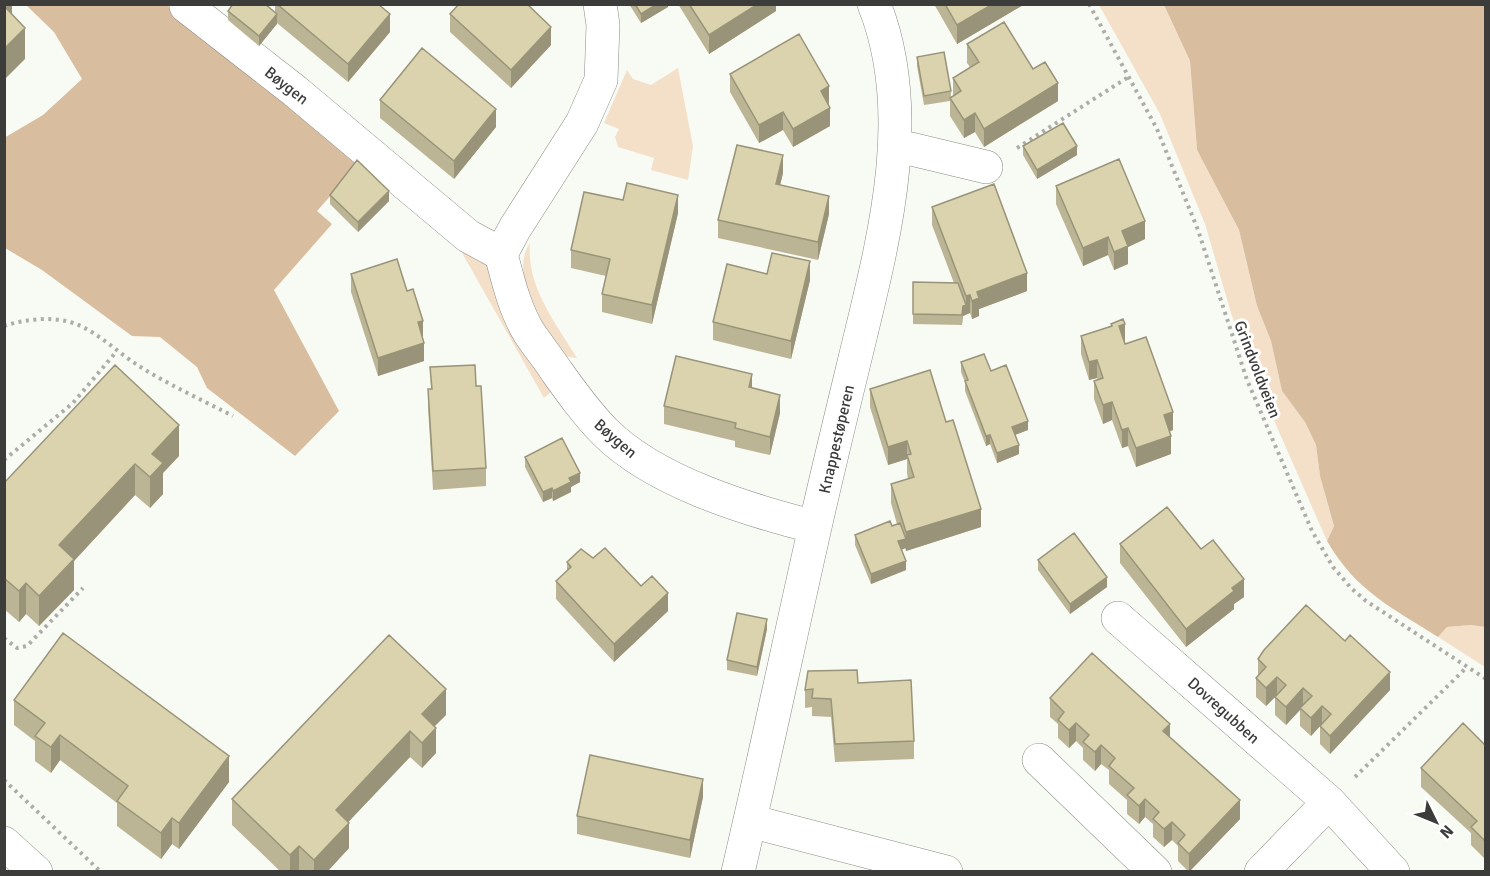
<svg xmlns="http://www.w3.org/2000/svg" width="1490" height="876" viewBox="0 0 1490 876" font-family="Signika,sans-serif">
  <rect width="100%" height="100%" fill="#f8faf4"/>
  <!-- green -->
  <path fill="#f4e0c9" d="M1099,5H1164L1190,61L1197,150L1239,230L1257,306L1271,341L1282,391L1305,422L1316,445L1320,476L1334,526L1327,541L1255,377L1231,313L1205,224L1160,114Z
    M678,68L693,146L688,180L651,170L654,158L618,147L615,137L619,129L604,123L627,70L633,79L651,85Z
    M530,243C526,286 555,322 577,358L563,356C544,329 508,275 530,243Z
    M461,251L491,258L550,377L551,392L544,398Z
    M1471,625L1485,627V667L1438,637L1447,627Z"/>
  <!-- forest -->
  <path fill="#d8bd9f" d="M166,4L214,45L359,156L356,167L317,211L332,224L274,290L339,411L295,456L207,388L197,367L160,337L132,336L42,270L5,248L4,138L43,115L82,79L54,32L26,5Z
    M1164,5H1485V627L1471,625L1447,627L1438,637C1391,607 1356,591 1327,541L1334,526L1320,476L1316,445L1305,422L1282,391L1271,341L1257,306L1239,230L1197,150L1190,61Z"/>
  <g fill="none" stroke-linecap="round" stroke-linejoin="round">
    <!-- minor casing -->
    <g stroke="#8a8c87" stroke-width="34">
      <path id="minor" d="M186,6L295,91L468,236L501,254C508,280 514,307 528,331C537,345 548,358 557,372C572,393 587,414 605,432C655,482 748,510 815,527
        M894,148L911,149L986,167
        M501,254L515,228L582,123L601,80L603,25L600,4
        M1118,618L1329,802L1393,872
        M1039,760L1155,872
        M750,821L946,872
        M4,843L36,872
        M738,872C765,757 789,642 815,527C829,465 844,404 859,342C885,235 917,111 874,4
        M1261,872L1329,802"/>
    </g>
    <!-- path -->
    <path stroke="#acada9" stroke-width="4" stroke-dasharray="3 4.5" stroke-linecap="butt" d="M1089,4L1157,129L1198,230L1247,380L1312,531L1333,567L1351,588L1366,601L1486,679
      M1017,148L1130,76
      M4,326C26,319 51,316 73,323C97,331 118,353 139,366C169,385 202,400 233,416
      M4,460L73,403L116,352
      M4,638L17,648L27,646L83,588
      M1355,777L1466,668
      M4,780L101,872"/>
    <!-- minor -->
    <use href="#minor" stroke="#fff" stroke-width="33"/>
  </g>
  <!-- wall -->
  <path fill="#bcb595" d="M269,4V7L275,12V4H378L390,32L348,82L277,23L259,46L228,20V11Z
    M629,4H668V7L641,23Z
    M678,4H776V11L709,54Z
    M934,4H1025L957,44Z
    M450,14L551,45L511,88L450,32Z
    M967,44L1033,69L1058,101L984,147L975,132L964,138L950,116V101L924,105L917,66V57L951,91V97L953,96V78L970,67L967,63Z
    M730,74L829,105L830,126L793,147L783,130L759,143L730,92Z
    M380,100L496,127L454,179L380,118Z
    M1023,146L1077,155L1037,179L1023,155Z
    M783,173L780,185L829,214L818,260L718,238V220Z
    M1056,186L1145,239L1128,247V264L1114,270L1108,255L1083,266L1056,204Z
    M330,195L389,201L358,232L330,204Z
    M932,207L1027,291L979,309V316L972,319L970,313L963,316L962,325L913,324V282L954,283L932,225Z
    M678,213L652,324L602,312V294L606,276L571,268V250Z
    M351,274L423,338L424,361L378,376L351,292Z
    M767,274L810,280L791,359L713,340V322Z
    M1111,324L1125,342L1173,430L1169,431L1171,454L1136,467L1128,446L1122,448L1112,420L1103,424L1094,399V381L1098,380L1097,378L1089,380L1081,354V336L1111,326Z
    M961,362L991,371L1028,430L1015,435L1019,454L997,463L990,444L986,446L965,391V382L961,372Z
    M430,367L486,468V486L433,490L428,407V389H431Z
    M752,388L780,413L770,455L735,447V441L664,424V406Z
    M870,389L946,422L981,527L906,551L905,548L901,550L906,570L871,584L855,545V535L897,524L891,503V484L908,479L907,473V459L888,465L870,407Z
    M179,456L163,473V494L150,508L135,495L74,561V590L39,626L26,614L19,622L4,609V483Z
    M525,457L580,482L571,487V492L553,501L552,498L543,502L525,467Z
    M1120,544L1201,549L1244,597L1234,604V609L1186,647L1120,563Z
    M593,558L641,586L668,611L614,662L556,599V581L567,571V562Z
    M1038,560L1107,587L1070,614L1038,570Z
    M767,629L757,676L727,670V660Z
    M1258,659L1390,690L1330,754L1320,744V726L1311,736L1300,726V709L1286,725L1275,715V697L1266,706L1256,697V678L1258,676Z
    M858,683L914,741V759L835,762L831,717L812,716V707L805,708V690Z
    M1050,698L1170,737L1240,819L1189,872L1178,861V846L1172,840L1164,847L1153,837V824L1145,817L1139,824L1127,814V800L1109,784V770L1101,764L1095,771L1083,760V748L1076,741L1069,748L1058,738V724L1050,717Z
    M14,700L229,782L179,849L172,844L161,859L117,826V803L60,760L51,773L35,761V741L14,725Z
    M446,715L434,726L436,753L422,768L410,757L348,822L349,848L327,872H281L232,825V799Z
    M1485,745V859L1471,845V833L1421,787V768Z
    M703,797L690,858L577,834V816Z"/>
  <!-- shaded-wall -->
  <path fill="#999479" d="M9,4H12V33L6,8Z
    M657,4H668V7L641,23V14Z
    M758,4H776V11L709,54V35Z
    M993,4H1025L957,44V25Z
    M277,14V24L259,46V36Z
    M390,14V32L348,82V64Z
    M551,27V45L511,88V70Z
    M25,28V59L4,80V49Z
    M1058,83V101L984,147V129Z
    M829,86V105L821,91Z
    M830,108V126L793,147V129Z
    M496,109V127L454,179V161Z
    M783,112V130L759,143V125Z
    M975,113V132L964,138V120Z
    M1077,146V155L1037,179V170Z
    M783,155V173L776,202V184Z
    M389,191V201L358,232V222Z
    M678,195V213L652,324V305Z
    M829,196V214L818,260V242Z
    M1145,221V239L1128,247V264L1114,270V252L1122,231Z
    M1108,237V255L1083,266V248Z
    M810,261V280L791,359V341Z
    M1027,273V291L979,309V316L972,319V301L977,292Z
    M970,295V313L963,316L962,325L963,306L966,305V296Z
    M423,321V339L418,322Z
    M1125,324V342L1119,345V326Z
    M424,343V361L378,376V358Z
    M1097,360V378L1089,380V362Z
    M752,374V392L749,387Z
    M780,395V413L770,455V437Z
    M1112,402V420L1103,424V405Z
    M1173,412V430L1164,434V415Z
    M1028,421V430L1012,436V427Z
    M179,425V456L163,473V494L150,508V477L152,454Z
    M1128,428V446L1122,448V430Z
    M990,435V444L986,446V436Z
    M1171,436V454L1136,467V448Z
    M907,441V459L888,465V447Z
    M1019,445V454L997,463V453Z
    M135,464V495L74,561V590L39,626V596L59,545Z
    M580,473V482L571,487V492L553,501V491L569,478Z
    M552,488V498L543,502V492Z
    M981,509V527L906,551V532Z
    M906,539V548L898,551V541Z
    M906,561V570L871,584V574Z
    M1107,577V587L1070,614V604Z
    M1244,579V597L1234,604V609L1186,647V629L1232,588Z
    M26,583V614L19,622V591Z
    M668,593V611L614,662V644Z
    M767,619V629L757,676V667Z
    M1390,672V690L1330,754V736Z
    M1277,677V695L1266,706V688Z
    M1303,688V707L1286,725V707Z
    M446,689V715L422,739V714Z
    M1322,706V724L1311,736V718Z
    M1076,723V741L1069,748V730Z
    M1170,724V742L1163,731Z
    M436,728V753L422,768V743Z
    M410,731V757L336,835V810Z
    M60,735V760L51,773V747Z
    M1101,745V764L1095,771V752Z
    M229,756V782L179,849V823Z
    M703,779V797L690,858V840Z
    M1145,799V817L1139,824V806Z
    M1240,800V819L1189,872V854Z
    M172,818V844L161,859V833Z
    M1172,822V840L1164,847V829Z
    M349,823V848L327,872H314V860Z
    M299,846V872H290V855Z"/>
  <!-- building -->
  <path fill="#dbd3ad" stroke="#999479" stroke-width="1.5" d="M4,4H9L6,8L25,28L4,49Z
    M233,4H265L277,14L259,36L228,11Z
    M277,4H378L390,14L348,64Z
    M459,4H527L551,27L511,70L450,14Z
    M635,4H657L641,14Z
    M689,4H758L709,35Z
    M945,4H993L957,25Z
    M1004,22L1033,69L1045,62L1058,83L984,129L975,113L964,120L950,98L961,91L953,78L979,62L967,44Z
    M799,34L829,86L821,91L830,108L793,129L783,112L759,125L730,74Z
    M422,48L496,109L454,161L380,100Z
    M944,52L951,91L924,96L917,57Z
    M1063,123L1077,146L1037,170L1023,146Z
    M737,145L783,155L776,184L829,196L818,242L718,220Z
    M1119,159L1145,221L1122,231L1128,246L1114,252L1108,237L1083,248L1056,186Z
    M357,160L389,191L358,222L330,195Z
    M627,183L678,195L652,305L602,294L610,259L571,250L584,192L623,200Z
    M994,184L1027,273L977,292L979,298L972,301L970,295L966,296L932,207Z
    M772,253L810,261L791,341L713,322L727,264L767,274Z
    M397,259L407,291L413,289L423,321L418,322L424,343L378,358L351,274Z
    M913,282L958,283L966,305L963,306L962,315L913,314Z
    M1123,319L1125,324L1119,326L1125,344L1146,337L1173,412L1164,415L1171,436L1136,448L1128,428L1122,430L1112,402L1103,405L1094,381L1103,378L1097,360L1089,362L1081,336L1112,326L1111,324Z
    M984,354L991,371L1006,365L1028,421L1012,427L1019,445L997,453L990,435L986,436L965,381L968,380L961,362Z
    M676,356L752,374L749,387L780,395L770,437L735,428L736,423L664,406Z
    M115,365L179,425L152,454L163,463L150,477L135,464L59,545L74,559L39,596L26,583L19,591L4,578V483Z
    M475,365L476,386H481L486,468L433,471L428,389H432L430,367Z
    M930,370L946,422L953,420L981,509L906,532L891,484L914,477L907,455L911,454L907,441L888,447L870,389Z
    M562,438L580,473L569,478L571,482L553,491L552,488L543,492L525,457Z
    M1167,507L1201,549L1213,540L1244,579L1232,588L1234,591L1186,629L1120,544Z
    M890,521L892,526L900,523L906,539L898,541L906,561L871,574L855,535Z
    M1074,533L1107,577L1070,604L1038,560Z
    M605,548L641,586L652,576L668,593L614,644L556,581L571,567L567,562L581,549L593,558Z
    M1306,605L1345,641L1350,635L1390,672L1330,736L1320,726L1331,714L1322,706L1311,718L1300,708L1312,696L1303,688L1286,707L1275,697L1286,685L1277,677L1266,688L1256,678L1266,667L1258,659L1264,650Z
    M737,613L767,619L757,667L727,660Z
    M63,633L229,756L179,823L172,818L161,833L117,801L128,786L60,735L51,747L35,736L45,723L14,700Z
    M389,635L446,689L422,714L436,728L422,743L410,731L336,810L349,823L314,860L299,846L290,855L232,799Z
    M1092,653L1170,724L1163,731L1240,800L1189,854L1178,843L1185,835L1172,822L1164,829L1153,819L1159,812L1145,799L1139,806L1127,795L1134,788L1109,766L1115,758L1101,745L1095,752L1083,742L1089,735L1076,723L1069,730L1058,720L1064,712L1050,698Z
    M857,670L858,683L911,680L914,741L835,744L831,699L812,698L813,689L805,690L808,671Z
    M1463,723L1485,745V841L1471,827L1477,821L1421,768Z
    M590,755L703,779L690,840L577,816Z"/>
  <g text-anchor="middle" stroke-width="6" stroke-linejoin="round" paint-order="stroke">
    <!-- street labels -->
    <g font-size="16" fill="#3c3d3b" stroke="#fff">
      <text transform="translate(287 85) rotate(38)" y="6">Bøygen</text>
      <text transform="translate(1258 369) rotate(69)" y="6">Grindvoldveien</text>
      <text transform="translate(616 438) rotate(41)" y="6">Bøygen</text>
      <text transform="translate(836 439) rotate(-77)" y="6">Knappestøperen</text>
      <text transform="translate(1224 710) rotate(42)" y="6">Dovregubben</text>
    </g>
  </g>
  <!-- border -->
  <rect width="1490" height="876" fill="none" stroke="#3c3d3b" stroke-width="12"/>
  <!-- north arrow -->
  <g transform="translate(1436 822) rotate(133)" stroke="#ffffff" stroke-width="4.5" paint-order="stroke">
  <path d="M0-4.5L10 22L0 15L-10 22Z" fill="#3c3d3b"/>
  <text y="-9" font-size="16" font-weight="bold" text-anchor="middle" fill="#3c3d3b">N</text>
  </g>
</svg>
